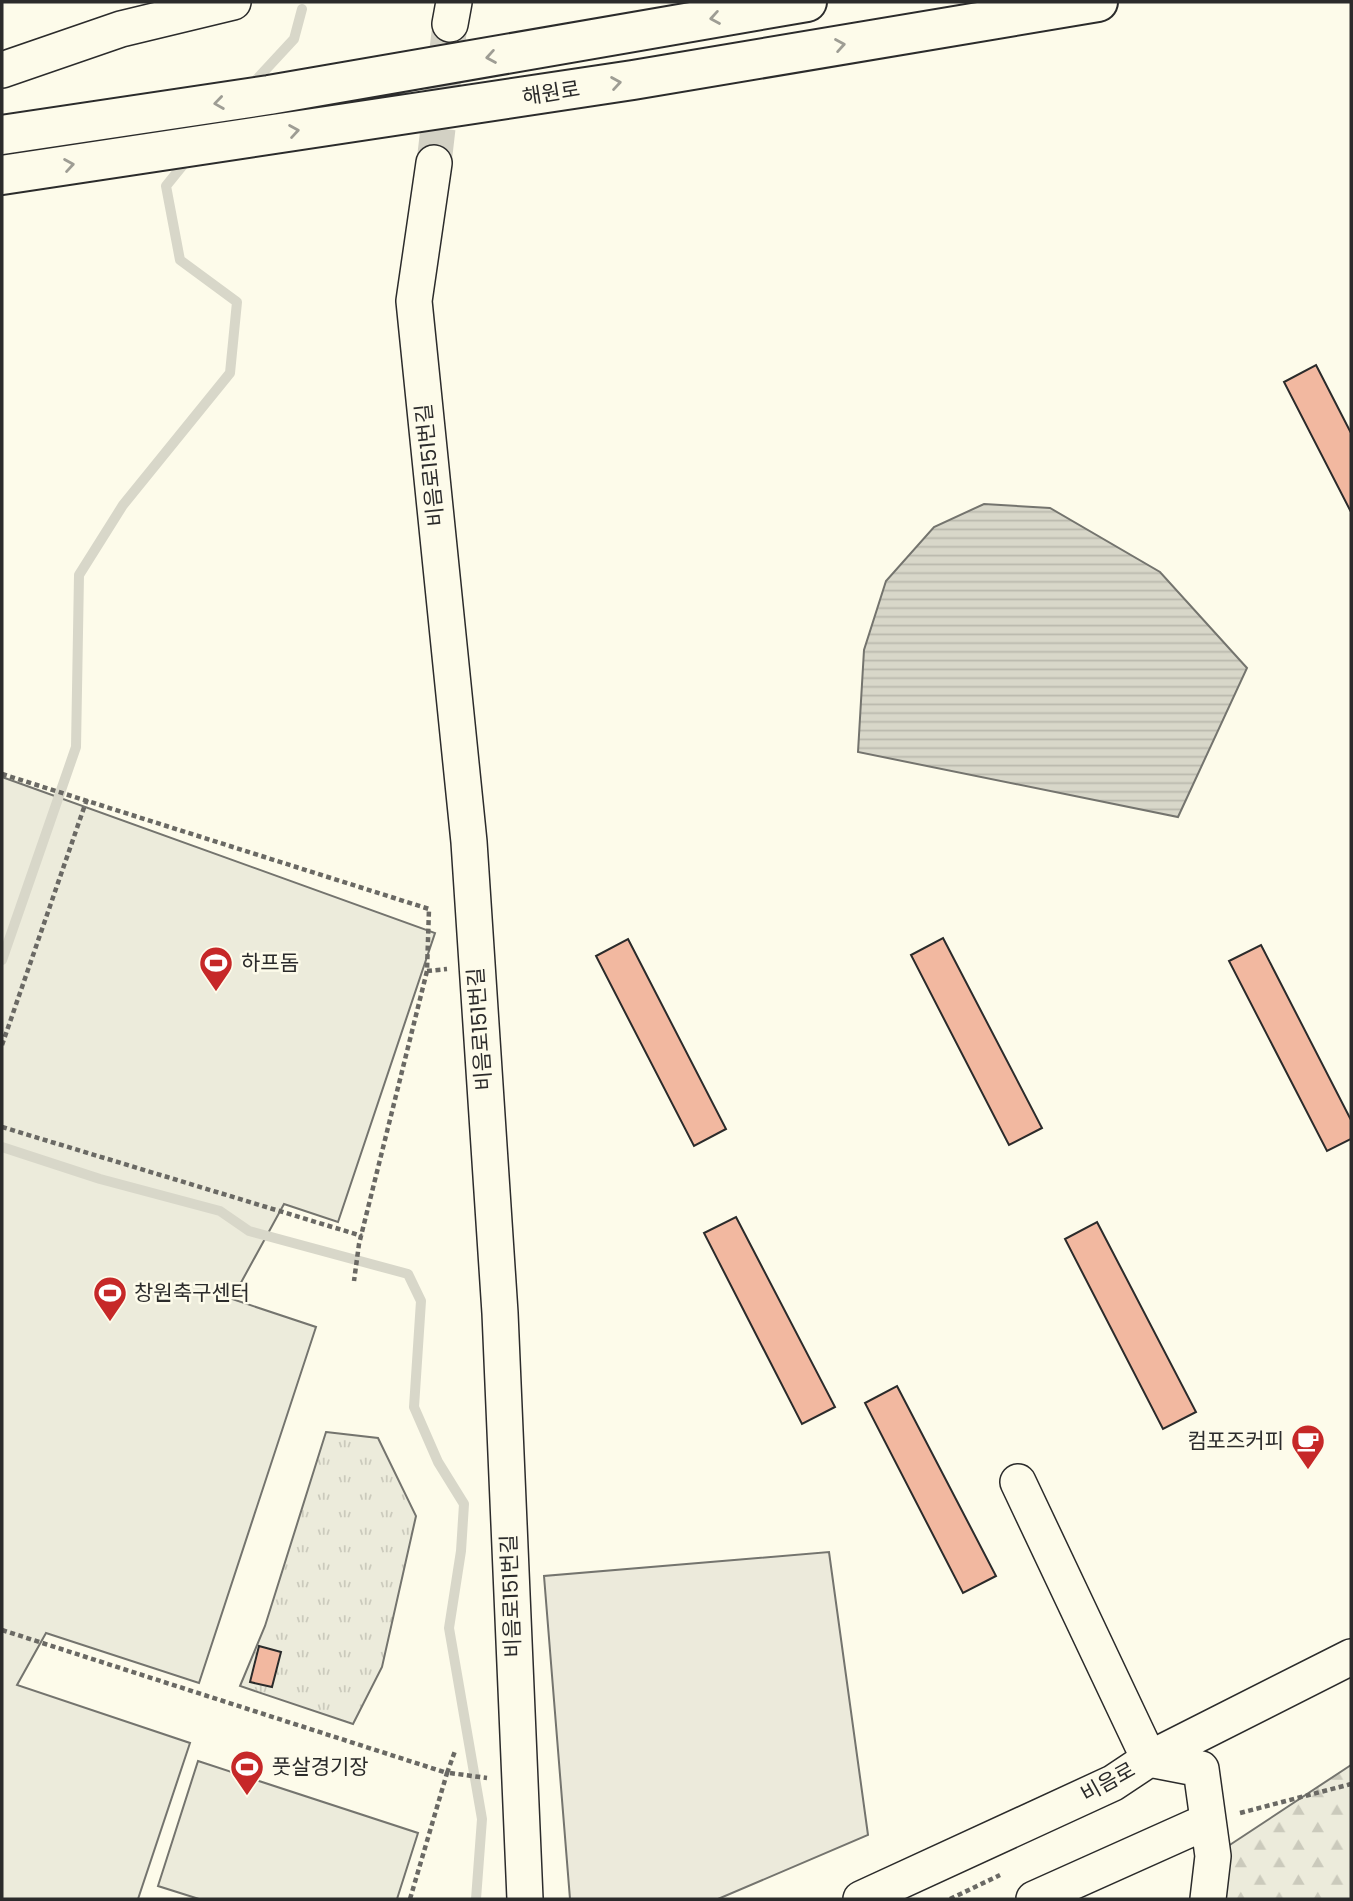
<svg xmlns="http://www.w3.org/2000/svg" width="1353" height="1901" viewBox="0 0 1353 1901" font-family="Poppins,'Noto Sans KR',sans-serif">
  <defs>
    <pattern id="forest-firs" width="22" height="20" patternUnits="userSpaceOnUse" patternTransform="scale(1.75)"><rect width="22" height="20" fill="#ecebdb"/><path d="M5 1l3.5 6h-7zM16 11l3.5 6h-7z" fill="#cbcabc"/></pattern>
    <pattern id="park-tufts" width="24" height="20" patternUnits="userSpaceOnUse" patternTransform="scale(1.75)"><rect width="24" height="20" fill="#ecebdb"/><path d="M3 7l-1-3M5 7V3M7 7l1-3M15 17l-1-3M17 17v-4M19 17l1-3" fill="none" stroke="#cbcabc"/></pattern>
    <pattern id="water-rules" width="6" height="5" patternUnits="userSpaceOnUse" patternTransform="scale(1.75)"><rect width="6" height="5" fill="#d8d7c9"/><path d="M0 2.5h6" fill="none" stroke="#bab9ad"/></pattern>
  </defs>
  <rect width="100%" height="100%" fill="#fdfbea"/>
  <!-- forest -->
  <path fill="url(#forest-firs)" stroke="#74746e" stroke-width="2" d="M1351,1765V1899H1208L1213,1856Z"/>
  <!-- park -->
  <path fill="url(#park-tufts)" stroke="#74746e" stroke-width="2" d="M326,1432L378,1438L416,1516L382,1667L353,1724L240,1686L265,1626Z"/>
  <!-- garden -->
  <path fill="#ecebdb" stroke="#74746e" stroke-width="2" d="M2,777L435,933L338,1222L284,1204L232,1299L316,1327L199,1683L46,1633L17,1685L190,1743L138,1899H2Z
    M198,1761L418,1833L397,1899H199L158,1886Z"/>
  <!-- parking -->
  <path fill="#eceadb" stroke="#74746e" stroke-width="2" d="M829,1552L868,1835L718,1899H570L544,1576Z"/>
  <!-- water -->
  <path fill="url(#water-rules)" stroke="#74746e" stroke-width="2" d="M984,504L1050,508L1160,572L1247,668L1178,817L858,752L864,650L886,581L934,527Z"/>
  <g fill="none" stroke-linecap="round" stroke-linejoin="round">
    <!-- stream -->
    <path stroke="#d8d7c9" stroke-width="10" d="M256,80L294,39L302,9
      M2,960L76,747L79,575L123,505L230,373L237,302L180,260L166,186L183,165
      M2,1147L100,1179L220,1211L249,1231L408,1274L421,1301L414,1407L438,1462L464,1504L461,1551L449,1628L482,1819L476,1899"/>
  </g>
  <!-- building -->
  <path fill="#f2b8a0" stroke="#2b2b2b" stroke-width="2" d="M1316,365L1351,433V512L1284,382Z
    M943,938L1042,1128L1009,1145L911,955Z
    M628,939L726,1129L694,1146L596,956Z
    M1261,945L1351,1120V1139L1327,1151L1229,961Z
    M736,1217L835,1407L802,1424L704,1233Z
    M1097,1222L1196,1412L1163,1429L1065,1239Z
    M897,1386L996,1576L963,1593L865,1403Z
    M259,1646L281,1652L272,1687L250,1682Z"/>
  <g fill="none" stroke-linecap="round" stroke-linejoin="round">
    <!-- minor-tunnel -->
    <path stroke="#d3d1c4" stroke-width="35" stroke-dasharray="35 18" stroke-linecap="butt" d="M434,163L450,24"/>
    <!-- minor casing -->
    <g stroke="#2b2b2b" stroke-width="38">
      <path id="minor" d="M450,24L454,2
        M2,70L121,29L233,2
        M434,163L414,301L469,842L500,1313L525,1899
        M1018,1482L1149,1759L1201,1769L1213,1856L1208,1899
        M861,1899L1113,1783L1149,1759L1351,1657
        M1034,1899L1208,1821"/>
    </g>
    <!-- highway casing -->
    <g stroke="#2b2b2b" stroke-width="42">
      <path id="highway" d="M2,135L269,95L807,2
        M2,175L633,80L1098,2"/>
    </g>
    <!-- path -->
    <path stroke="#6a6964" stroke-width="4.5" stroke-dasharray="5 3.5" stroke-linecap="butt" d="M2,774L429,909L427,971L359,1244L354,1281
      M427,971L447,969
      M2,1045L87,799
      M2,1127L362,1236
      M2,1630L447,1773L455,1751
      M450,1773L487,1778
      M1240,1813L1351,1784
      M410,1899L447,1773
      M950,1899L1000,1875"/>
    <!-- minor -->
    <use href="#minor" stroke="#fdfbea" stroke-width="35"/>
    <!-- highway -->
    <use href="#highway" stroke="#fdfbea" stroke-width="38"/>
  </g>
  <!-- one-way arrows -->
  <defs><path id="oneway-chevron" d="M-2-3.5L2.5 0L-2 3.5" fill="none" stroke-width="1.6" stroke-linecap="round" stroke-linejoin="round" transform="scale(1.75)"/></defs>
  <g stroke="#9e9d94">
    <use href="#oneway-chevron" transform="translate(715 18) rotate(170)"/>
    <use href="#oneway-chevron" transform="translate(840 45) rotate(-10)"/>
    <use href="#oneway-chevron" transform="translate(491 57) rotate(170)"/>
    <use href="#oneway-chevron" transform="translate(616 83) rotate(-9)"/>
    <use href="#oneway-chevron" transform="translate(219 103) rotate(172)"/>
    <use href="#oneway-chevron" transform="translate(294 131) rotate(-9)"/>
    <use href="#oneway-chevron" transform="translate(69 165) rotate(-9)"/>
  </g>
  <!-- icons -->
  <defs>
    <g id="stadium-pin" transform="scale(1.75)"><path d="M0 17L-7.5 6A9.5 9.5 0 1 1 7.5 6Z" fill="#c62828" stroke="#fdfbea"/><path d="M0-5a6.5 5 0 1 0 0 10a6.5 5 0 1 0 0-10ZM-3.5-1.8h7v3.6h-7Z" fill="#fff"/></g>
    <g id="cafe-pin" transform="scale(1.75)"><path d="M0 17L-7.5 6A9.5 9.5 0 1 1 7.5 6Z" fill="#c62828" stroke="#fdfbea"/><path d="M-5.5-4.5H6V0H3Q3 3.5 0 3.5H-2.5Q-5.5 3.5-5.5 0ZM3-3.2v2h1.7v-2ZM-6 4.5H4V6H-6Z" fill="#fff"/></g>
  </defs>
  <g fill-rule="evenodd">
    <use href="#stadium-pin" x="216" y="963"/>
    <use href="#stadium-pin" x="110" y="1293"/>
    <use href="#cafe-pin" x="1308" y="1441"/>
    <use href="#stadium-pin" x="247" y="1767"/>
  </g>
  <g text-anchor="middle" stroke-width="5" stroke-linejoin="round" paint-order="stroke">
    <!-- street labels -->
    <g font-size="21" fill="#2b2b2b" stroke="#fdfbea">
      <text transform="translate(551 93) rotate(-9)" y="7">해원로</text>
      <text transform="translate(430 465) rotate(-96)" y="7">비음로151번길</text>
      <text transform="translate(480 1029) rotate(-94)" y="7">비음로151번길</text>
      <text transform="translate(511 1596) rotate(-92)" y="7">비음로151번길</text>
      <text transform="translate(1108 1782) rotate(-29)" y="7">비음로</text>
    </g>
    <!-- poi labels -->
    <g font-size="21" fill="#2b2b2b" stroke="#fdfbea" text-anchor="start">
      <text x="241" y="970">하프돔</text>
      <text x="134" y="1300">창원축구센터</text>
      <text x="1284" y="1448" text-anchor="end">컴포즈커피</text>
      <text x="272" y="1774">풋살경기장</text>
    </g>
  </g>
  <!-- border -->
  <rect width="1353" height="1901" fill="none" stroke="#2b2b2b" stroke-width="7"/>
</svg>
